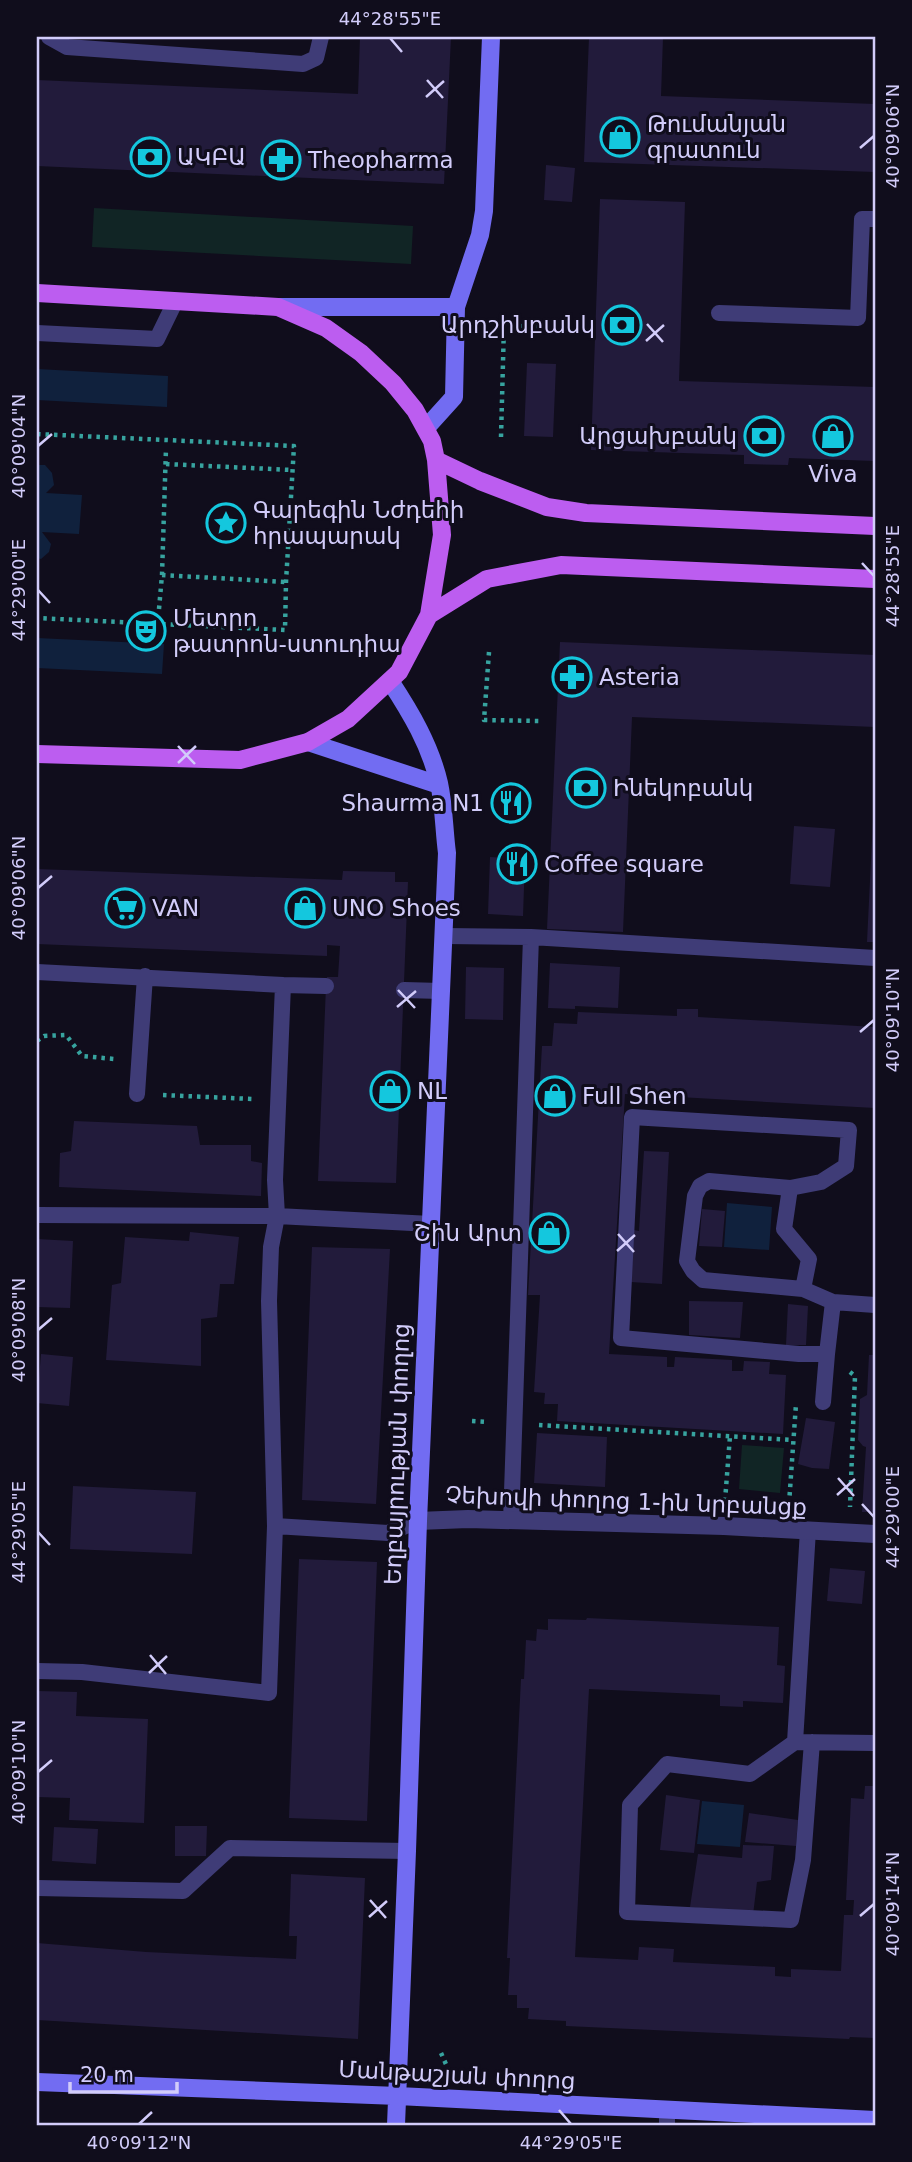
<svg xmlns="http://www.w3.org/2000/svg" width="912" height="2162" viewBox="0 0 912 2162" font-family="'DejaVu Sans','Noto Sans Armenian',sans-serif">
  <rect width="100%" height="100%" fill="#100d1c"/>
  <!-- green -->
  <path fill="#112525" d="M94,208L413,226L411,264L92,247Z
    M742,1445L784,1448L780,1493L739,1489Z"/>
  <!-- water -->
  <path fill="#10213d" d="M37,369L168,376L167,407L37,400Z
    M37,465H45L52,473L54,485L46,493L82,495L79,534L42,532L51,544L49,552L41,559L37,558Z
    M37,638L164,644L162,674L37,668Z
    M727,1203L772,1207L769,1250L724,1247Z
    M702,1801L744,1805L740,1847L697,1844Z"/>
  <!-- building -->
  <path fill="#221b3b" d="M360,37H451L444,184L37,166V80L358,94Z
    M589,37H663L661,96L875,104V172L584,162Z
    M546,165L575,168L572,202L544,200Z
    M600,199L685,202L679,381L875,387V461L789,458L788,465L744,464V455L591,450Z
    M527,363L556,364L553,437L524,436Z
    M560,642L875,655V727L632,717L623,932L547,929Z
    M873,819H875V942H867Z
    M794,826L835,829L830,887L790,884Z
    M490,857L525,859L523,916L488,914Z
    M37,869L342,880L343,871L395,872V882H408L396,1183L318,1181L326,986L327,977H338L340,946L327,945V956L37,944Z
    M550,963L620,967L618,1008L575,1006V1009L548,1008Z
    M466,967L504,968L503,1020L465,1019Z
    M677,1009H698V1017L875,1027V1108L625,1094L609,1354L667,1357V1367H674L675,1357L732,1360V1371H743L744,1361L770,1362L769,1374L786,1375L783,1434L557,1421L558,1404H544L545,1393L534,1392L540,1295H528L542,1046H552L554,1023L577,1024L578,1012L677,1016Z
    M74,1121L197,1126L200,1145H251V1161L262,1163L261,1196L59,1187L60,1153L71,1151Z
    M644,1151L669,1152L662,1284L631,1282L634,1230L639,1231Z
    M702,1209L725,1211L722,1247L699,1246Z
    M190,1232L239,1237L234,1284H220L217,1317L201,1319V1366L106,1360L112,1285L121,1283L125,1237L189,1241Z
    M37,1239L73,1241L70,1308L37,1307Z
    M312,1247L390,1249L376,1504L302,1500Z
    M689,1301L743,1302L740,1338L689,1335Z
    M788,1304L808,1306L806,1345H786Z
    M41,1354L73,1357L69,1406L37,1403Z
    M869,1355H875V1512H862L866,1447L863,1446L858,1440L860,1399L867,1395Z
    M806,1418L835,1422L829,1469L812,1468L798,1464Z
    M537,1433L607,1437L605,1487L534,1483Z
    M73,1486L196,1492L192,1554L70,1549Z
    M299,1559L377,1562L367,1821L289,1818Z
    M830,1568L865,1571L862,1604L827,1601Z
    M587,1618L779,1627L777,1665L785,1666L783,1703L743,1701V1707L720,1706V1695L589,1689L575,1957L638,1960L639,1947L674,1949L673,1962L775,1967V1976L791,1977V1969L841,1971L844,1915H853L854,1900H846L851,1798L864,1799L865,1786H875V2038L850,2037L849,2039L566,2026V2021L528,2019L529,2008H517V1995H508L510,1958H507L521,1679H524L526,1640L536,1641L537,1629L548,1630V1619L586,1620Z
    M37,1691L77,1692L76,1716L148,1719L144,1823L69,1820L70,1798L37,1797Z
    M666,1795L700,1800L694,1853L660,1850Z
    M749,1813L798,1820L796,1846L745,1842Z
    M175,1826H207L206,1856H175Z
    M54,1827L98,1829L96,1864L52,1861Z
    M743,1845L774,1846L771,1880L757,1882L753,1915L690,1907L698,1854L742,1858Z
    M291,1874L365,1878L358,2039L37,2020V1943L146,1952L296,1959L297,1936H289Z"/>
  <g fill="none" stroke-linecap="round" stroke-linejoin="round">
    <!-- path -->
    <path stroke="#37a39f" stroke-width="4.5" stroke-dasharray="3.5 5" stroke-linecap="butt" d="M37,434L294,446L286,582L285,630L37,618
      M501,437L504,325L564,329
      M166,464L292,470
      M162,575L286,582
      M159,609L162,575L166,448
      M489,652L484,720L542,721
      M37,1041L44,1036L66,1035L82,1056L114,1059
      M163,1095L253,1099
      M850,1372L855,1376L850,1507
      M472,1421L488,1422
      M539,1425L793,1440
      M725,1501L730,1436
      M789,1504L796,1404
      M441,2053L449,2071"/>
    <!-- lane -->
    <path stroke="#3f3c77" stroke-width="16" d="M49,37L67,47L303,64L316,58L321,37
      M719,313L858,318L862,219H875
      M37,333L157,339L175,302
      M445,936L531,937L875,958
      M37,972L283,985L275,1180L277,1216L271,1247L269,1301L275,1526L269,1693L82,1672L37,1671
      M283,985L326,986
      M404,990L441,991
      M137,1094L145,976
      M790,1188L821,1182L846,1166L849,1130L632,1117L621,1338L799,1354H827L833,1302
      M37,1215L277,1216L431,1224
      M803,1289L809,1259L784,1229L790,1188L709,1181L700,1186L695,1196L687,1261L693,1271L703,1280L803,1289L833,1302L875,1305
      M823,1402L827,1354
      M511,1521L531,937
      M275,1526L388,1533L418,1521
      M795,1742L808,1530
      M812,1742L803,1860L791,1920L627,1912L630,1805L667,1764L750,1774L795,1742L875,1743
      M37,1888L183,1891L230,1848L407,1851
      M667,2125V2110"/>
    <!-- street -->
    <path stroke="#3f3c77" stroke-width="18" d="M418,1521L468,1519L724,1526L875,1534"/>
    <!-- secondary -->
    <path stroke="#726cf2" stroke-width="18" d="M278,307H456
      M426,428L454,397L456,307L480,235L484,211L491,37
      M390,681C411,713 430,745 439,783C444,806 444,830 447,853L418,1521L407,1851L396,2125
      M308,742L439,785
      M37,2082L398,2096L875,2120"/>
    <!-- primary -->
    <path stroke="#bc5df0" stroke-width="18" d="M37,293L278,307L326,328L361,353L393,383L415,410L432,441L436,460L442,535L429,615L399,672L348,719L308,742L240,760L37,754
      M436,460L480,481L547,507L586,513L875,526
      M429,615L487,579L561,565L875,579"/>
  </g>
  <!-- ticks -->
  <path fill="none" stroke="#d2ccfa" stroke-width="2.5" d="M390,38L402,52M427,80L443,98M426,97L444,81M860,148L874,136M647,324L663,342M646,341L664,325M38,446L52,434M862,563L874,576M38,590L50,603M178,746L195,764M178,763L196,746M38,888L52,876M398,990L415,1008M397,1007L416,991M860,1032L874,1020M618,1234L634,1252M617,1251L635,1235M38,1330L52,1318M838,1478L854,1496M837,1495L855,1479M862,1504L874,1517M38,1532L50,1545M150,1655L166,1674M149,1673L167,1656M38,1772L52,1760M370,1900L386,1918M860,1916L874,1904M369,1917L387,1901M559,2110L571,2124M139,2124L152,2112"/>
  <!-- icons -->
  <defs>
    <g id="shop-ring" transform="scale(2.0125)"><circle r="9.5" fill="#100d1c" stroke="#14c7de" stroke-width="1.5"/><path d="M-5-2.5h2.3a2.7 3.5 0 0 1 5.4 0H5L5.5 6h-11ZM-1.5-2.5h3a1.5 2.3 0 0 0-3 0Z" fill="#14c7de"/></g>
    <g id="bank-ring" transform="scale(2.0125)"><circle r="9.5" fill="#100d1c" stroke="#14c7de" stroke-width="1.5"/><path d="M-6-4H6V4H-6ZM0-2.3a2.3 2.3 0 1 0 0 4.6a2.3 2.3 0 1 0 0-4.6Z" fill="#14c7de"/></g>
    <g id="pharmacy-ring" transform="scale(2.0125)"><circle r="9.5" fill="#100d1c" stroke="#14c7de" stroke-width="1.5"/><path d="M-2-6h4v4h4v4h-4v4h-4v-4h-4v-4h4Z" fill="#14c7de"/></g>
    <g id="sight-ring" transform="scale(2.0125)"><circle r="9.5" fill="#100d1c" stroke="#14c7de" stroke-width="1.5"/><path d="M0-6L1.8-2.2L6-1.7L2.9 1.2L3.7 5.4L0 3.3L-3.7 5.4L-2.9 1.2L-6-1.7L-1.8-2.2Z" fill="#14c7de"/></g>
    <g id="theatre-ring" transform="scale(2.0125)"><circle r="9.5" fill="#100d1c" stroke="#14c7de" stroke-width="1.5"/><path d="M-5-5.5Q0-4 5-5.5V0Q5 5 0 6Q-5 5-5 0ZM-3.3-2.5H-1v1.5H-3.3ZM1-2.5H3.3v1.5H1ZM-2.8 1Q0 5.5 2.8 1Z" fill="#14c7de"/></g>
    <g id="restaurant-ring" transform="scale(2.0125)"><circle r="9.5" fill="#100d1c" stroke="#14c7de" stroke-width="1.5"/><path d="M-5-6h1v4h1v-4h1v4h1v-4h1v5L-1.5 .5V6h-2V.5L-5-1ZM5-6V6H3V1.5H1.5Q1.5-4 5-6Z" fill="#14c7de"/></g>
    <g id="supermarket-ring" transform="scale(2.0125)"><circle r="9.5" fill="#100d1c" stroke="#14c7de" stroke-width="1.5"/><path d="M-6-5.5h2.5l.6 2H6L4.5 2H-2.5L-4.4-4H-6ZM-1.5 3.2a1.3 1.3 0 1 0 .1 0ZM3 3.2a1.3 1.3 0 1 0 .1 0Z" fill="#14c7de"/></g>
  </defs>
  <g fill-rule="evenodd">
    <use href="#shop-ring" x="620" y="137"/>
    <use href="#bank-ring" x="150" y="157"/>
    <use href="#pharmacy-ring" x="281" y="160"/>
    <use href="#bank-ring" x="622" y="325"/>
    <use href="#bank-ring" x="764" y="436"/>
    <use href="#shop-ring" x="833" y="436"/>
    <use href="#sight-ring" x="226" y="523"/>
    <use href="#theatre-ring" x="146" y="631"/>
    <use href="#pharmacy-ring" x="572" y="677"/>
    <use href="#bank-ring" x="586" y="788"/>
    <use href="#restaurant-ring" x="511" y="803"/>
    <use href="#restaurant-ring" x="517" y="864"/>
    <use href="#supermarket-ring" x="125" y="908"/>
    <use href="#shop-ring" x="305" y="908"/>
    <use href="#shop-ring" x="390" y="1091"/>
    <use href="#shop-ring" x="555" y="1096"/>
    <use href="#shop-ring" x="549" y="1233"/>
  </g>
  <g text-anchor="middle" stroke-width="6" stroke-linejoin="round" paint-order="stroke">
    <!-- poi labels -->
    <g font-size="23" fill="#d2ccfa" stroke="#100d1c" text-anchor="start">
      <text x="647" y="132">Թումանյան<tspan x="647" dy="26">գրատուն</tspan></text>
      <text x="177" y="165">ԱԿԲԱ</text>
      <text x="308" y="168">Theopharma</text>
      <text x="595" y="333" text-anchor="end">Արդշինբանկ</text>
      <text x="737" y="444" text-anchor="end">Արցախբանկ</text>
      <text x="833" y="482" text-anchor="middle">Viva</text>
      <text x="253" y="518">Գարեգին Նժդեհի<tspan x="253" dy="26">հրապարակ</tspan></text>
      <text x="173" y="626">Մետրո<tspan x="173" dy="26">թատրոն-ստուդիա</tspan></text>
      <text x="599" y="685">Asteria</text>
      <text x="613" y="796">Ինեկոբանկ</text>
      <text x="484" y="811" text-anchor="end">Shaurma N1</text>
      <text x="544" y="872">Coffee square</text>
      <text x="152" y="916">VAN</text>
      <text x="332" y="916">UNO Shoes</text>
      <text x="417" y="1099">NL</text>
      <text x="582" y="1104">Full Shen</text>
      <text x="522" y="1241" text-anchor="end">Շին Արտ</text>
    </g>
    <!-- street labels -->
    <g font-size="23" fill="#d2ccfa" stroke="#100d1c">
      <text transform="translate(397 1454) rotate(-88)" y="8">Եղբայրության փողոց</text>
      <text transform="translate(626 1501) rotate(2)" y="8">Չեխովի փողոց 1-ին նրբանցք</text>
      <text transform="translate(457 2075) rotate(3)" y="8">Մանթաշյան փողոց</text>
    </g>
  </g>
  <!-- border -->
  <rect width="912" height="2162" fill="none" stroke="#100d1c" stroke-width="77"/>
  <!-- scale -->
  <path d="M70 2082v10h107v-10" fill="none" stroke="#d2ccfa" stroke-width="3.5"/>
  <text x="80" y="2082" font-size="21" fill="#d2ccfa" stroke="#100d1c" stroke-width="5" paint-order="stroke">20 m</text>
  <rect x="38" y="38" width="836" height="2086" fill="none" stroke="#d2ccfa" stroke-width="2.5"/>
  <g font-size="18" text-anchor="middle" fill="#d2ccfa">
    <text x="390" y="25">44°28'55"E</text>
    <text transform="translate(893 136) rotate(-90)" y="6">40°09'06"N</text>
    <text transform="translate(19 446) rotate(-90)" y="6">40°09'04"N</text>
    <text transform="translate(893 576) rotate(-90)" y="6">44°28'55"E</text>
    <text transform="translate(19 590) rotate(-90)" y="6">44°29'00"E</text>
    <text transform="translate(19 888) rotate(-90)" y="6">40°09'06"N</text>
    <text transform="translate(893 1020) rotate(-90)" y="6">40°09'10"N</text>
    <text transform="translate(19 1330) rotate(-90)" y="6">40°09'08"N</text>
    <text transform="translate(893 1517) rotate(-90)" y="6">44°29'00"E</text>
    <text transform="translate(19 1532) rotate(-90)" y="6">44°29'05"E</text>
    <text transform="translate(19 1772) rotate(-90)" y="6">40°09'10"N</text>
    <text transform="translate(893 1904) rotate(-90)" y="6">40°09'14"N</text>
    <text x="139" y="2149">40°09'12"N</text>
    <text x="571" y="2149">44°29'05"E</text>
  </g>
</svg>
